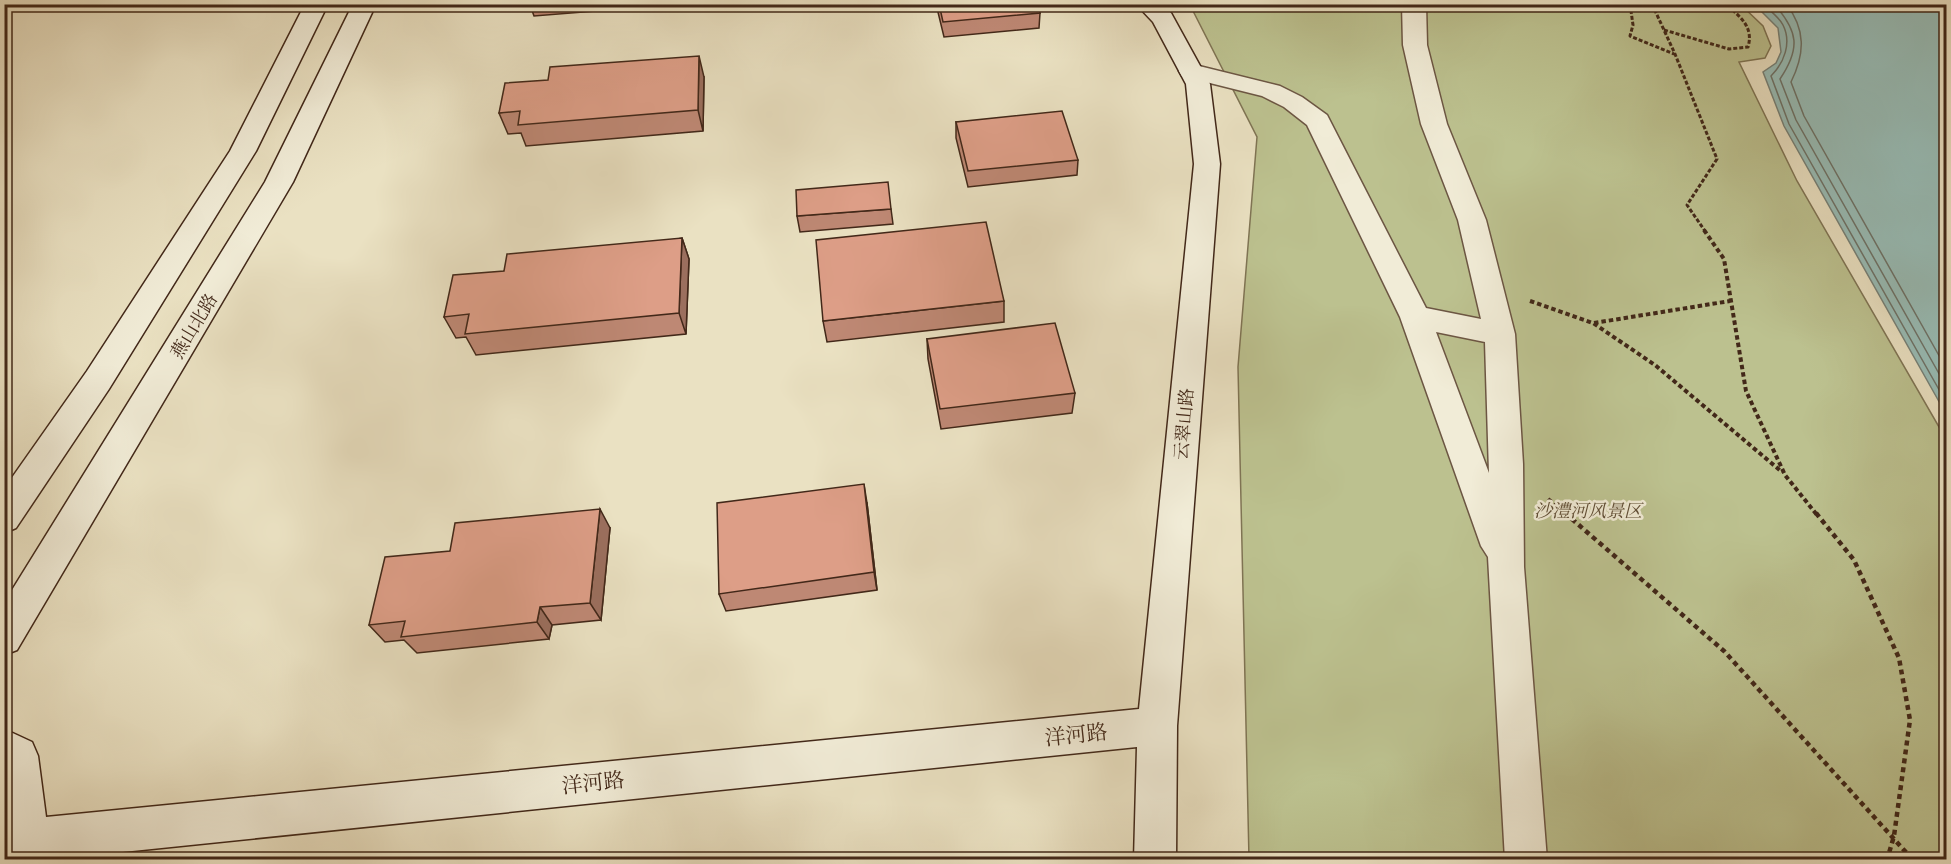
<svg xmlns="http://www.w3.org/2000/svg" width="1951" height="864" viewBox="0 0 1951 864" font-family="'IM FELL English','Noto Serif SC',serif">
  <rect width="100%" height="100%" fill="#eae1c2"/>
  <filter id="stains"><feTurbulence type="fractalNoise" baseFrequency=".00333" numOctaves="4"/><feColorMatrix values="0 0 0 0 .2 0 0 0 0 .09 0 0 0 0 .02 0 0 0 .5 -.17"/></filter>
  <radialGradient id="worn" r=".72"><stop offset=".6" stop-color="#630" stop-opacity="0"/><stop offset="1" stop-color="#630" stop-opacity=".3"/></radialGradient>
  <!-- green -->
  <path fill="#bcc18f" stroke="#7f7454" stroke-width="1.5" d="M1740,4L1763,26L1771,46L1765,58L1739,62L1797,181L1946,439V859H1249L1238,367L1257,137L1190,5Z"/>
  <!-- water -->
  <path fill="#98bdb7" stroke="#768178" stroke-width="1.5" d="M1755,5H1946V414L1784,126L1763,72L1776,63L1781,52L1778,28Z"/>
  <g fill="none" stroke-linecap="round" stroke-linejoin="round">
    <!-- shore -->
    <path stroke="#6d7268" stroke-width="1.5" d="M1763,4C1769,10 1779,17 1783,25C1792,43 1784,63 1771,76L1789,124L1946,402
      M1774,4C1798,31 1801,48 1780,79L1796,120L1946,386
      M1786,4C1806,29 1805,54 1791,82L1804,116L1946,368"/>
    <!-- street casing -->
    <g stroke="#6c5643" stroke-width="3">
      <path id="street" d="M1402,4H1426L1427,45L1447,124L1486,220L1515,334L1523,464L1524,567L1547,860H1505L1488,557L1481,546L1400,317L1307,125L1284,107L1262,96L1182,76L1179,71L1182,66L1191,64L1280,86L1302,97L1327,115L1426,308L1481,319L1458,220L1421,124L1403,45ZM1436,332L1485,342L1489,473Z"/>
    </g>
    <!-- secondary casing -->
    <g stroke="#422819" stroke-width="3">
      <path id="secondary" d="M305,4H328L256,151L109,389L16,528L4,533V489L87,371L230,151Z
        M353,4H376L293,182L17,650L4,655V603L265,182Z
        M1136,4H1161L1171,13L1210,84L1220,164L1177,726L1176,860H1134L1137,747L45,860H4V729L32,742L38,756L46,817L1139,709L1194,164L1186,84L1153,22Z"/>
    </g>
    <!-- path-far2 -->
    <path stroke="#422819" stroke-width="3" stroke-dasharray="4 2" stroke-linecap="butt" d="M1630,4L1633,25L1630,36L1674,54
      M1652,4L1675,54L1717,159L1687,205L1705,231
      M1664,30L1729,49L1748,47C1754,27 1740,16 1725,4"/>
    <!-- path-far1 -->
    <path stroke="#422819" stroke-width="4" stroke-dasharray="4.5 3" stroke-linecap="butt" d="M1704,230L1724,259L1746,391L1785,475L1817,515
      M1530,301L1593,323L1655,365L1782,472
      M1594,323L1730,301
      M1548,499L1567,515"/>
    <!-- path -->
    <path stroke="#422819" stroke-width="4.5" stroke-dasharray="5 4" stroke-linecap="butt" d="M1565,513L1724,651L1913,860
      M1816,513L1854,560L1899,658L1910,720L1894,836L1887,860"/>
    <!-- street -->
    <use href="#street" fill="#f1ecd7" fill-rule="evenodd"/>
    <!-- secondary -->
    <use href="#secondary" fill="#f1ecd7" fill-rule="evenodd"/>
  </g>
  <!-- wall -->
  <path fill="#be8874" stroke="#422819" stroke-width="1.5" d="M516,4H683L534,16L530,5L517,6Z
    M936,4H1037L1040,13L1039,28L944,37Z
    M704,77L703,131L526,146L521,133L508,134L499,113Z
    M956,122L1078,160L1077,175L968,187L956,138Z
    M891,209L893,224L800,232L797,216Z
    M682,238L689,259L686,334L476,355L466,337L456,338L444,317L504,271Z
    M1004,301V322L827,342L823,321Z
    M927,339L1075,393L1072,413L941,429L928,359Z
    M867,503L877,590L726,611L719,594Z
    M610,528L601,620L552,625L549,639L417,653L404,640L385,642L369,625L450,551Z"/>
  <!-- shaded-wall -->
  <path fill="#9b6f5e" stroke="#422819" stroke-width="1.5" d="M699,56L704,77L703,131L698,110Z
    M682,238L689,259L686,334L679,313Z
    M864,484L867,503L877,590L874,572Z
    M600,509L610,528L601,620L590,603Z
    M540,607L552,625L549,639L537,622Z"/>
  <!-- building -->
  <path fill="#dd9e87" stroke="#422819" stroke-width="1.5" d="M939,4H1037L1040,13L943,22Z
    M699,56L698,110L518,125L520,111L499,113L505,83L548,80L550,67Z
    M1062,111L1078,160L968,171L956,122Z
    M888,182L891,209L797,216L796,190Z
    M986,222L1004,301L823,321L816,240Z
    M682,238L679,313L465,334L469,314L444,317L453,275L504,271L507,254Z
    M1055,323L1075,393L940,409L927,339Z
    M864,484L874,572L719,594L717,503Z
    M600,509L590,603L540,607L537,622L401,637L405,621L369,625L385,557L450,551L455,523Z"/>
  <g text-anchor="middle" stroke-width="5" stroke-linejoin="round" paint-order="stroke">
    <!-- street labels -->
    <g font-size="18" fill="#422819" stroke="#f1ecd7">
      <text transform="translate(194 326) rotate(-59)" y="6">燕山北路</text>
      <text transform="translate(1184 424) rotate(-85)" y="6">云翠山路</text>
    </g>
    <!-- park labels -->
    <g font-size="18" font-style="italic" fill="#604e36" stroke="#f1ecd7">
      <text x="1588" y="517">沙澧河风景区</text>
    </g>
    <!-- near-street labels -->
    <g font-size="21" fill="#422819" stroke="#f1ecd7">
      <text transform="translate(1076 735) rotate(-6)" y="7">洋河路</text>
      <text transform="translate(593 783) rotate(-6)" y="7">洋河路</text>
    </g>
  </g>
  <!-- margin -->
  <rect width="1951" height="864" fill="none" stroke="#eae1c2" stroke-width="24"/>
  <rect x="6" y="6" width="1939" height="852" fill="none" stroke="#422819" stroke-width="3"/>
  <rect x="12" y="12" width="1927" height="840" fill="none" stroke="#422819" stroke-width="1.5"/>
  <rect width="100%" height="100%" filter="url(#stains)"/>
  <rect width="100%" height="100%" fill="url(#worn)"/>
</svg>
